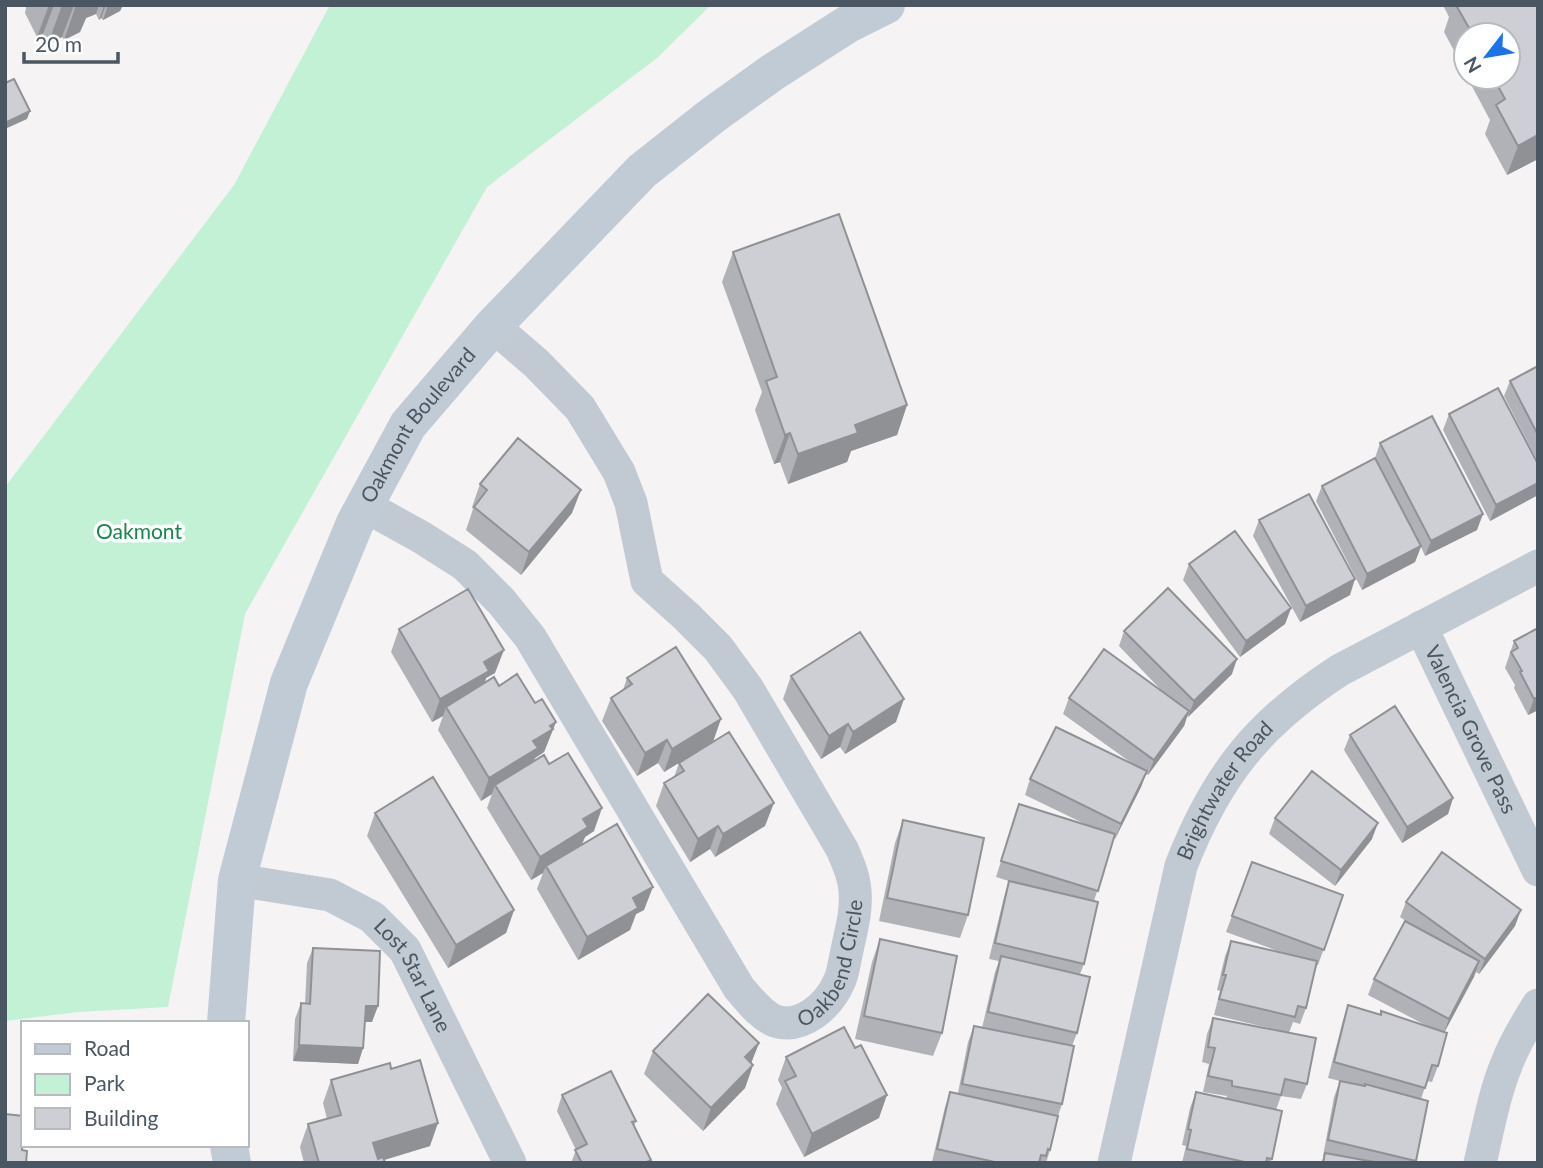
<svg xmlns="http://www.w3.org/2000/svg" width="1543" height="1168" viewBox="0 0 1543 1168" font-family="Lato,sans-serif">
  <rect width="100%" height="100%" fill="#f5f3f3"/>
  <!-- green -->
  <path fill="#c3f1d5" d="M330,5H711L657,58L487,187L245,614L168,1007L78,1012L5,1021V487L234,185Z"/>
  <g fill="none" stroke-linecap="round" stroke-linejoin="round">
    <!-- street -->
    <g stroke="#c1cad2" stroke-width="33">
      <path id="s1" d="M365,506L421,537L465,565L501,601L530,637L739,988C749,999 760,1015 775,1021C802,1030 829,1005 839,982C843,974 844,964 846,955C850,934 857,913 855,891C854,876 848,863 842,849L748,689L718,648L686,616L647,581L631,503L619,472L580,408L536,363L493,326"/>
      <path id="s2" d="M1421,627L1538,870"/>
      <path id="s3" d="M237,880L330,895L372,917L405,950L510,1163"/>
      <path id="s4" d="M1114,1163L1181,866C1216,776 1258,723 1340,670L1538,566"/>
      <path d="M1480,1163C1488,1130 1494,1094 1507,1063C1515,1042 1526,1024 1538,1005"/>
    </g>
    <!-- secondary -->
    <g stroke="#c1cbd6" stroke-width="38">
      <path id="s5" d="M226,1023L237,880L289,683L355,523L408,425L493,326L642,171L713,115L773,72L848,24L886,5"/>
      <path d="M229,1145L232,1163"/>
    </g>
  </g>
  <!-- wall -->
  <path fill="#b0b2b7" d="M25,5H123L120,11L103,20L101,18L99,20L96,14L86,18L80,32L64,40L62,37L48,44L43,34L37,37L25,13L26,8Z
    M1443,5H1538V159L1507,175L1485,134L1490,120L1467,77H1508V35H1466V64L1462,56L1458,58L1444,32L1449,17Z
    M733,252L907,405L897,435L851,451L847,462L788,484L780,462L774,464L755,410L762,392L722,282Z
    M1538,366V462L1504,396L1510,381Z
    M1449,414L1538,464V495L1490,521L1443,430Z
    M1380,443L1477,530L1425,556L1421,547L1415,562L1362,590L1316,501L1322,486L1375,458Z
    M480,484L572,513L521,575L466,530L473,509L472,507Z
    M1259,520L1350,595L1300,622L1253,536Z
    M1189,564L1291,608L1285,624L1240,657L1183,580Z
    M1538,628V710L1528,715L1514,688L1515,685L1505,668L1514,641Z
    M399,629L495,673L486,678L485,683L499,686L535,703L556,722L544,752L535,758L534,761L594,831L585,837L582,845L644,910L636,914L630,930L578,960L537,889L543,873L531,880L487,808L492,794L481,801L438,730L443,716L432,722L391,652Z
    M1124,631L1232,674L1188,717L1187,716L1184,726L1148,775L1146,774L1141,787L1115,839L1114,838L1094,901L1084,964L1080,974L1077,1033L1072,1046L1062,1104L1058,1116L1050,1150L1046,1163H930L932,1162L945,1107L950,1092L958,1093L968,1042L974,1026L982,1028L995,972L999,961L989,959L1004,897L1009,881L1015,883L996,877L1019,804L1087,825L1025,795L1030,779L1133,764L1063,714L1069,698L1162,691L1119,646Z
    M791,676L896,722L845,754L840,747L821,759L783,699Z
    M627,678L713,742L664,772L658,763L637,776L602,721L611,698L623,690Z
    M1350,735L1453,798L1448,814L1402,843L1344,750Z
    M679,763L765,826L715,857L710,849L690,862L656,806L664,783L674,777Z
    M375,813L514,910L506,933L448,968L367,836Z
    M1275,818L1372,839L1335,886L1269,834Z
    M903,820L968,915L960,938L879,921L895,843Z
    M1252,862L1343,895L1318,965H1317L1306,1008L1300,1024L1293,1022L1289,1033L1307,1084L1301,1099L1281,1096L1276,1110L1272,1159L1270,1163H1182L1186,1146L1182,1145L1190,1108L1196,1092L1226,1099L1227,1096L1203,1092L1209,1064L1202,1062L1207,1034L1213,1018L1286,1032L1214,1015L1220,991L1217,990L1225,956L1231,941L1286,954L1226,932Z
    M1406,902L1515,926L1479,974L1476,972L1444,1032L1438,1066L1432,1082L1427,1081L1421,1099L1428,1101L1415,1163H1321L1324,1156H1323L1334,1097L1340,1081L1328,1078L1343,1020L1348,1005L1380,1014L1381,1011L1427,1026L1368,995L1374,979L1410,924L1400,917Z
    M880,939L942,1033L933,1056L855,1039L872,962Z
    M313,948L372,1022H365L363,1048L358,1064L293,1061L295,1019L301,1003L305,1004L307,963Z
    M759,1043L751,1063L753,1065L745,1088L703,1131L644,1074L653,1051Z
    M786,1057L879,1118L804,1157L776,1104L782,1088L778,1080Z
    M391,1069L430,1146L384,1160L385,1163H304L300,1147L308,1124L327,1119L323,1103L331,1080Z
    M562,1095L636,1121L634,1126L651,1160L649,1163H571L576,1150L557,1111Z"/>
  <!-- shaded-wall -->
  <path fill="#909195" d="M49,5H54L43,34L37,37Z
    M62,5H74L62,37L48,44Z
    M76,5H99L96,14L86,18L80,32L64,40Z
    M104,5H106L101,18L99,20Z
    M108,5H123L120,11L103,20Z
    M1472,27L1469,35H1466L1469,28Z
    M1466,36V44L1462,56L1458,58Z
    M30,111L27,119L5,129V123Z
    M1538,135V159L1507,175L1518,146Z
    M907,405L897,435L851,451L847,462L788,484L798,454L855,425Z
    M790,433L780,462L774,464L785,435Z
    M1538,483V495L1490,521L1496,505Z
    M581,490L572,513L521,575L529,552Z
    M1483,514L1477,530L1425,556L1431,541Z
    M1421,546L1415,562L1362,590L1367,574Z
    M1355,579L1350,595L1300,622L1306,606Z
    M1291,608L1285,624L1240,657L1246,641Z
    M504,650L495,673L486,678L481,694L446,707L443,716L432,722L440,699L484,662Z
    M1237,659L1232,674L1188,717L1194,701Z
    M1538,697V710L1528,715L1534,699Z
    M904,699L896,722L845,754L853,732Z
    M1189,711L1184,726L1148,775L1154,760Z
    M721,719L713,742L664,772L672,749Z
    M556,722L544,752L535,758L530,771L495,785L492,794L481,801L489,778L550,726Z
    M848,724L840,747L821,759L829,736Z
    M667,740L658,763L637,776L645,753Z
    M1147,771L1141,787L1115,839L1121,824Z
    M1453,798L1448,814L1402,843L1407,827Z
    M774,803L765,826L715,857L723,834Z
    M602,808L594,831L585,837L579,850L546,866L543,873L531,880L540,857L583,819Z
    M1378,823L1372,839L1335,886L1341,870Z
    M718,826L710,849L690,862L698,839Z
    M653,887L644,910L636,914L630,930L578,960L587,937L633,898Z
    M514,910L506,933L448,968L456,945Z
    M1521,910L1515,926L1479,974L1485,959Z
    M1479,961L1474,977L1443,1035L1449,1019Z
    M366,1006H378L372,1022H360Z
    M759,1043L750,1066L745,1057Z
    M299,1045L363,1048L358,1064L293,1061Z
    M753,1065L745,1088L703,1131L711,1108Z
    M887,1095L879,1118L804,1157L812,1134Z
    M438,1123L430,1146L374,1163L373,1143Z"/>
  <!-- building -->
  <path fill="#cdcfd5" stroke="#909195" stroke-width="2" d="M1456,5H1538V135L1518,146L1496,105L1505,99L1493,77H1508V35H1477L1472,27L1469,28Z
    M14,79L30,111L5,123V83Z
    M839,214L907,405L855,425L858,433L798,454L790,433L785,435L766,381L777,377L733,252Z
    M1538,366V435L1510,381Z
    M1498,388L1538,464V483L1496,505L1449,414Z
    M1432,416L1483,514L1431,541L1380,443Z
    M518,438L581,490L529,552L474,507L487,490L480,484Z
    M1375,458L1421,546L1367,574L1322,486Z
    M1309,494L1355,579L1306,606L1259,520Z
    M1235,531L1291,608L1246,641L1189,564Z
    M1168,588L1237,659L1194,701L1124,631Z
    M468,589L504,650L484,662L489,671L440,699L399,629Z
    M1538,628V697L1534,699L1520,672L1522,671L1511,652L1518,648L1514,641Z
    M860,632L904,699L853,732L848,724L829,736L791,676Z
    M676,647L721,719L672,749L667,740L645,753L611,698L632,684L627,678Z
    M1104,649L1189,711L1154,760L1069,698Z
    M517,674L535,703L542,699L556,722L550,726L553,729L533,741L538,748L489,778L446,707L494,677L499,686Z
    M1395,706L1453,798L1407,827L1350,735Z
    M1056,727L1147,771L1121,824L1030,779Z
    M729,732L774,803L723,834L718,826L698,839L664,783L684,771L679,763Z
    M568,753L602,808L583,819L588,827L540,857L495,785L544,755L549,764Z
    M1312,771L1378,823L1341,870L1275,818Z
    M433,777L514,910L456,945L375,813Z
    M1019,804L1115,834L1098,891L1001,861Z
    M903,820L984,838L968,915L887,898Z
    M617,824L653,887L633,898L638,908L587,937L546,866Z
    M1442,852L1521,910L1485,959L1406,902Z
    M1252,862L1343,895L1324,950L1232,916Z
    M1009,881L1098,902L1084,964L995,943Z
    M1405,921L1479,961L1449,1019L1374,979Z
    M880,939L957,956L942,1033L864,1016Z
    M1231,941L1317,961L1306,1008L1298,1006L1295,1017L1219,999L1226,975H1223Z
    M313,948L380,951L378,1006H366L363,1048L299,1045L301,1003L310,1004Z
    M1001,956L1090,977L1077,1033L988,1012Z
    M708,994L759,1043L745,1057L753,1065L711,1108L653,1051Z
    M1348,1005L1381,1015V1011L1447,1033L1438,1066L1432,1065L1425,1088L1334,1062Z
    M1213,1018L1316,1038L1307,1084L1285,1079L1281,1095L1232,1086V1081L1208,1076L1215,1048L1208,1047Z
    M974,1026L1074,1046L1062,1104L962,1084Z
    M844,1027L855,1048L861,1045L887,1095L812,1134L785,1081L796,1076L786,1057Z
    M420,1060L438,1123L373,1143L378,1159L383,1157L385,1163H319L308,1124L341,1115L331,1080L390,1063L391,1069Z
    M611,1071L636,1121L632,1122L651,1160L645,1163H582L575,1150L587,1144L562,1095Z
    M1340,1081L1365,1086V1084L1428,1101L1416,1161L1328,1140Z
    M950,1092L1058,1116L1050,1150L1048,1149L1046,1156L1041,1155L1039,1163H999L937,1149Z
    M1196,1092L1282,1111L1272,1159L1267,1158L1266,1163H1249L1187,1149L1191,1130L1188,1129Z
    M5,1114L23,1116L22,1150L27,1151L26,1163H5Z
    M1325,1153L1380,1163H1323Z"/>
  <g text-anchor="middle" stroke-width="7" stroke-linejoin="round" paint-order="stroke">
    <!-- street labels -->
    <g font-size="21" fill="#4a5661" stroke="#fff">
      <text dy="7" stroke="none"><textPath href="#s5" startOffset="637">Oakmont Boulevard</textPath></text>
      <text dy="7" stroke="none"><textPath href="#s2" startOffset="114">Valencia Grove Pass</textPath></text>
      <text dy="7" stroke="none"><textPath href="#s4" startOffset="392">Brightwater Road</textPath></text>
      <text dy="7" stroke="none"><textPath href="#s1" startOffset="766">Oakbend Circle</textPath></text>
      <text dy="7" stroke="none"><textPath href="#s3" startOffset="214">Lost Star Lane</textPath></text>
    </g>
    <!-- park labels -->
    <g font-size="21" fill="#17864f" stroke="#fff">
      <text x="139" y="539">Oakmont</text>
    </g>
  </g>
  <!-- border -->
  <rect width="1543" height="1168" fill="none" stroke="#4a5661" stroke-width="14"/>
  <!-- legend -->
  <rect x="21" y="1021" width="228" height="126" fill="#ffffff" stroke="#b7bbc0" stroke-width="2"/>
  <rect x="35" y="1044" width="35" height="10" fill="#c1cbd6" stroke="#b7bbc0" stroke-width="2"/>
  <text x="84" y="1056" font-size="21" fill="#4a5661">Road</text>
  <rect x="35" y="1074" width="35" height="21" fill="#c3f1d5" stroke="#b7bbc0" stroke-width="2"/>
  <text x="84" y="1091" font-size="21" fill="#4a5661">Park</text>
  <rect x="35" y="1108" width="35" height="21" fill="#cdcfd5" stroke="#b7bbc0" stroke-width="2"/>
  <text x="84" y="1126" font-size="21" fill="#4a5661">Building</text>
  <!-- north arrow -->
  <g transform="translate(1487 56) rotate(239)"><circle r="33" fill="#ffffff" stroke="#b7bbc0" stroke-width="2"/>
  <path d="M0-5L12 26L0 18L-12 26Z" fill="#1a73e8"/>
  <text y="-10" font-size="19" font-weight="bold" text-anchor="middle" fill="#4a5661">N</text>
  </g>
  <!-- scale -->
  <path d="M24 52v10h94v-10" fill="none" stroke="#4a5661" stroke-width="3.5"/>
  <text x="35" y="52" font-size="21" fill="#4a5661" stroke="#ffffff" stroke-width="5" paint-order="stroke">20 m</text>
</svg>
